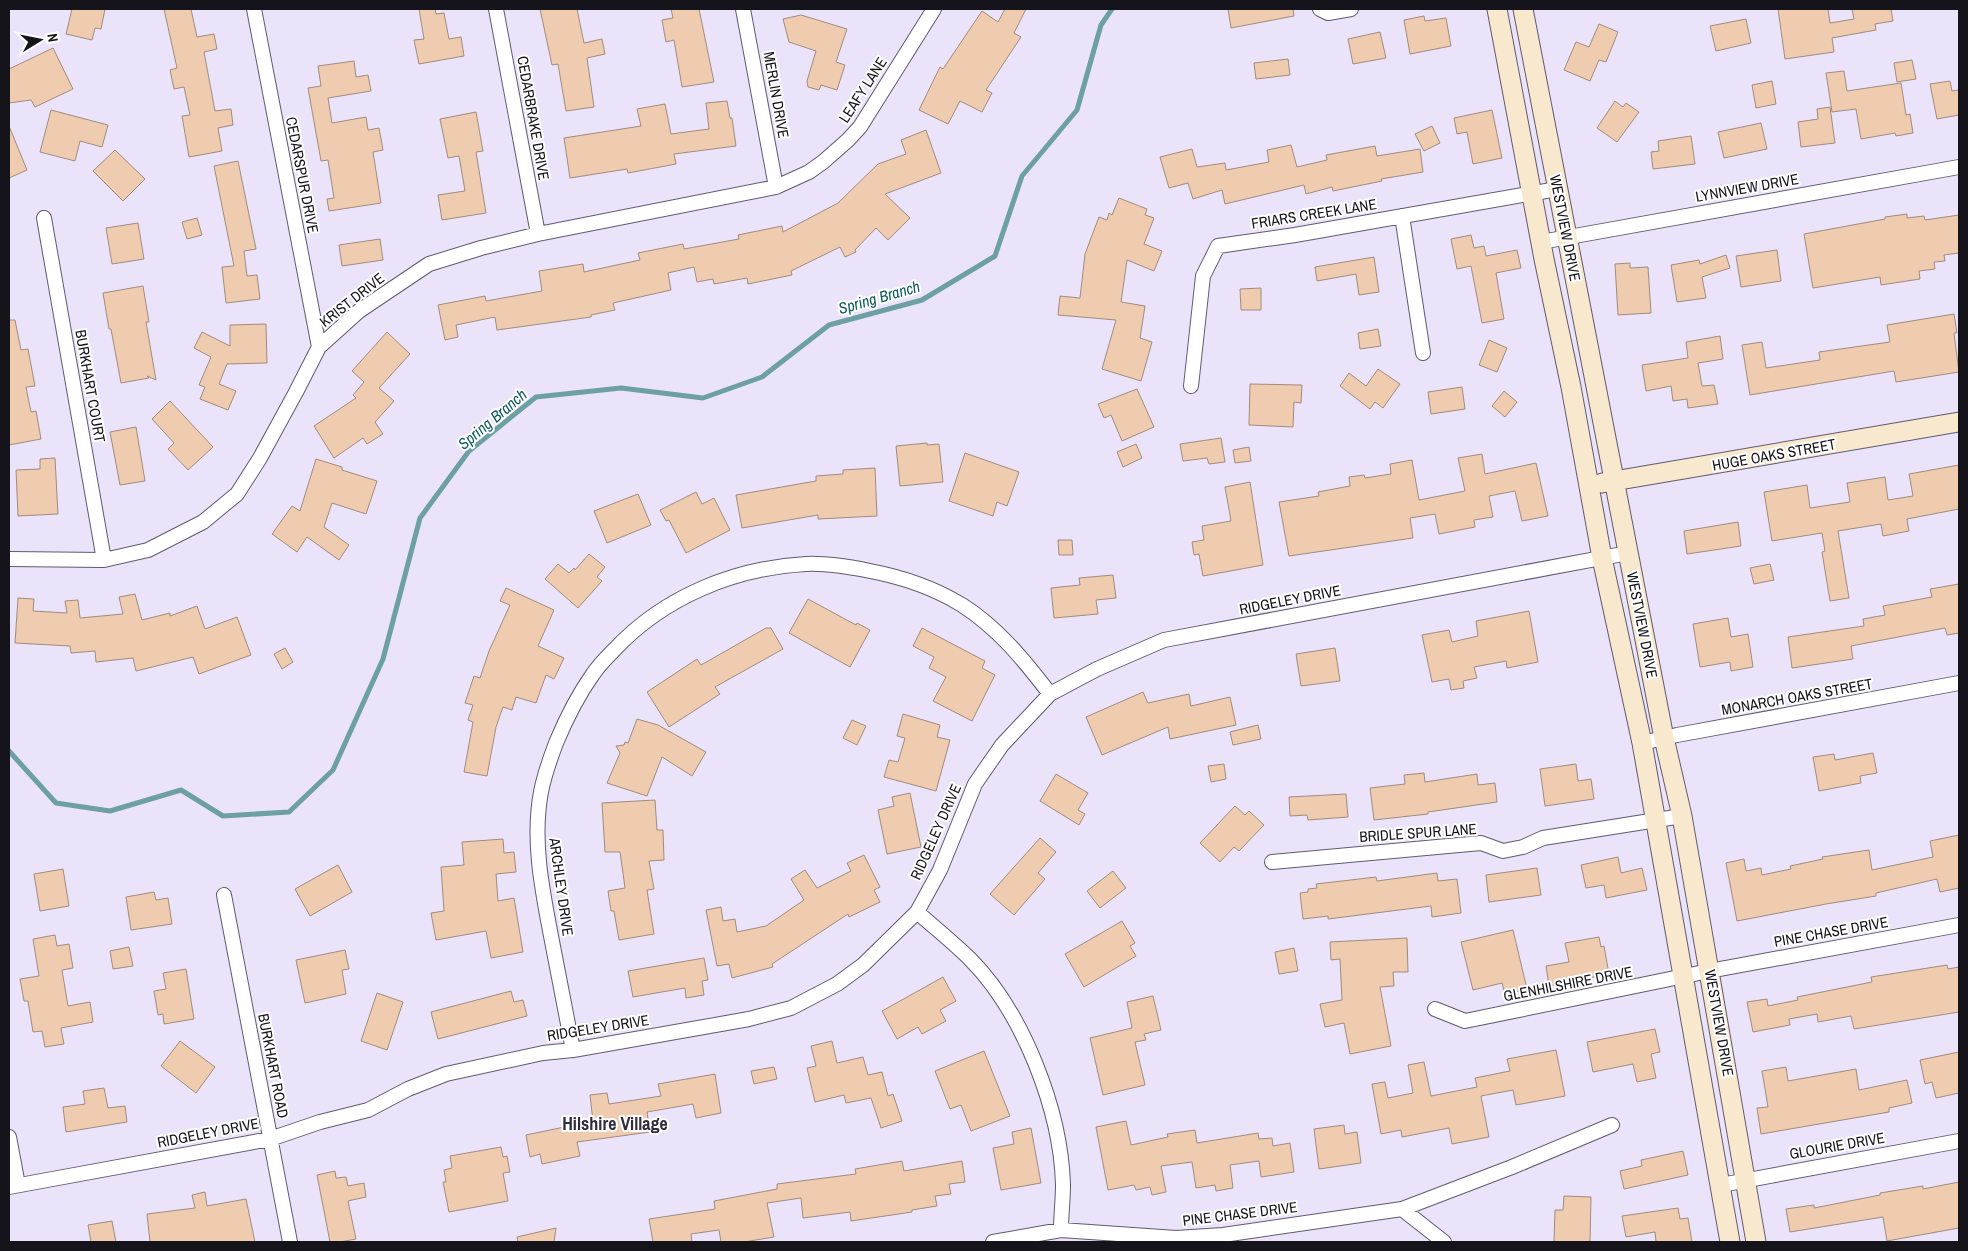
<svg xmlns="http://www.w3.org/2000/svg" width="1968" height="1251" viewBox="0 0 1968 1251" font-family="'Archivo Narrow',sans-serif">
  <rect width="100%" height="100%" fill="#ebe3fa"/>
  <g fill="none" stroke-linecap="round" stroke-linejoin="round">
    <!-- stream -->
    <path stroke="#6ca0a3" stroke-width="5" d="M9,751L56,803L110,811L181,790L223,816L289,812L333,770L383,659L420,518L469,451L536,397L621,388L703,398L762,377L829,325L922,300L995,256L1022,176L1077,110L1101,25L1112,9"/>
  </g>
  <!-- building -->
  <path fill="#efcbaf" stroke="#a08c7e" d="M72,9H105L101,29L95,28L92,40L66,34Z
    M164,9H191L197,37L214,34L217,49L204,52L215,111L231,109L233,125L218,128L222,151L189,157L182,116L190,115L184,87L174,89L170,70L177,68Z
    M419,9H435L436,14L444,13L449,39L461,37L464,56L419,64L414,40L424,39Z
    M540,9H577L584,43L602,39L605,54L587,58L594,107L566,111L558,64L552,65Z
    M671,9H699L714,82L682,87L674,40L666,42L662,20L673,18Z
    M1005,9H1026L1014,33L1021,37L986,90L992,93L982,112L960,101L948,124L919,110L940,67L943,69L982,11L998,22Z
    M1228,9H1293L1294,16L1231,28Z
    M1778,9H1828L1830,23L1854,19L1852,9H1891L1893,21L1875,24L1876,30L1832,38L1834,52L1785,59Z
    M801,15L847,29L836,62L845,65L837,90L821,85L819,90L808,87L807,81L816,51L789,42L783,19Z
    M1424,16L1425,21L1446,18L1451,46L1410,54L1404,20Z
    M1746,19L1751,43L1716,51L1710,26Z
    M1599,24L1618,32L1606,62L1599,60L1590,81L1564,70L1576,42L1589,47Z
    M1380,32L1386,58L1353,64L1348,39Z
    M53,48L73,89L35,107L31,100L9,103V69Z
    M1288,59L1290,75L1256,79L1254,63Z
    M1912,60L1916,79L1897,82L1894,63Z
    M354,61L356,77L368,75L371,91L328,98L332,123L366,117L368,130L379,128L383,150L373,152L381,203L329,211L327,199L334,198L328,160L321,161L308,88L321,86L318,66Z
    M1844,71L1847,91L1901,83L1906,115L1910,114L1913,133L1896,136L1895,133L1861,139L1856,109L1832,112L1826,73Z
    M1772,81L1776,104L1756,108L1752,85Z
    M1950,81L1952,91L1959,90V115L1937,119L1930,84Z
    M727,101L730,118H732L736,146L674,154L676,164L628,173L627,169L570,178L564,138L641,126L637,109L665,104L671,134L709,129L706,103Z
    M1615,101L1623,107L1626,103L1639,112L1617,142L1597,128Z
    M1830,107L1835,143L1801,147L1798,122L1818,119L1817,109Z
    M51,110L108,125L102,147L80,141L75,161L40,152Z
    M1492,110L1502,158L1473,164L1467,132L1457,134L1454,118Z
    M476,112L483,151L476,152L486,213L442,220L438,195L465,191L459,156L448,158L440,119Z
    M1761,123L1767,149L1724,158L1718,132Z
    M9,126L27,170L9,178Z
    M1432,126L1440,143L1424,151L1415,134Z
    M926,130L941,173L885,194L910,218L888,240L876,228L855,250L856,252L845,257L840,247L791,271L792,275L748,284L747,278L714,284L713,279L697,282L694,267L668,273L671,290L613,303L615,310L591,315V317L497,330L495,317L456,325L458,337L445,340L438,305L485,296L486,301L542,291L539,271L583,264L584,272L640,260L638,253L683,244L684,249L739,239L738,235L782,226L783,232L838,203L878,164L906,154L901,140Z
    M1691,136L1695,164L1653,169L1651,152L1659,151L1658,141Z
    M1291,145L1297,167L1327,160L1326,155L1375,146L1377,156L1420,149L1423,172L1381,179L1382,181L1333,191L1332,187L1306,194L1304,185L1225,204L1222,190L1193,199L1188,183L1169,188L1160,157L1192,149L1197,167L1225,163L1226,170L1269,162L1267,150Z
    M115,150L145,179L123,201L93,171Z
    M238,161L256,249L244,251L247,276L257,275L260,299L226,303L222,267L234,266L214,166Z
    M1119,198L1147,209L1145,215L1154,218L1144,244L1162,251L1154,271L1127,260L1121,302L1145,306L1140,338L1152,342L1141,381L1102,369L1116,320L1058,315L1060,296L1080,298L1085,254L1099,217L1107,220L1109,213L1112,215Z
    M1907,214V218L1924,216L1925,220L1959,215V253L1944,255L1945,261L1934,262L1935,269L1919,271L1920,279L1881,285L1880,277L1813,288L1804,234L1885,219V217Z
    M197,218L202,235L187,239L182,222Z
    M138,223L144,259L112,264L106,228Z
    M1471,235L1474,248L1484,246L1486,256L1517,250L1521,268L1496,273L1504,319L1482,323L1471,266L1457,269L1451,239Z
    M380,239L383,260L342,266L339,245Z
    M1777,250L1781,281L1741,287L1736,256Z
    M1726,255L1730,268L1702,277L1706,298L1677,302L1671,265L1699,260L1700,264Z
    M1374,257L1379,292L1359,295L1356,274L1317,281L1315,267Z
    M1630,263V268L1648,267L1651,313L1618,315L1615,264Z
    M143,286L149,322H146L156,380L147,376L149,378L121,383L111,329H109L103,293Z
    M1261,288V310H1241L1240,289Z
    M1954,314L1957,333H1954L1959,372L1896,382L1894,371L1750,395L1742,345L1762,342L1766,368L1820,360L1819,352L1890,342L1887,325Z
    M9,320H15L21,350L28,349L35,386L26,387L31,412L36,411L41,439L9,445Z
    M266,324L267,363L227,364L219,384L236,391L228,410L200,399L205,387L199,385L211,357L194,348L202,332L230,346V325Z
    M1378,329L1381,346L1360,349L1358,333Z
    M387,332L410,354L379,388L394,401L375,422L383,434L367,444L363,438L334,458L314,426L356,398L353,395L364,382L352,371Z
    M1720,336L1723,359L1698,363L1702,386L1714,385L1718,404L1688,408L1687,399L1673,401L1671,386L1646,391L1642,365L1688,358L1686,342Z
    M1489,340L1507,348L1497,372L1479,365Z
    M1378,369L1400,384L1383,408L1375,402L1370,409L1340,386L1349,373L1366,386Z
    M1250,384L1302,385L1301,403L1294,402L1293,427L1249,425Z
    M1462,387L1465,409L1431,414L1428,392Z
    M1137,389L1154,427L1122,441L1111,415L1104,418L1098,404Z
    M1504,391L1517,402L1505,417L1492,406Z
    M170,401L213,447L188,470L168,449L174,443L152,419Z
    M136,427L145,481L120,485L110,432Z
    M1221,438L1225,462L1209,464L1207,458L1183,461L1180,444Z
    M927,443V445L939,444L943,482L900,486L896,446Z
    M1136,444L1142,458L1123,467L1117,452Z
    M1249,447L1251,461L1235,463L1233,450Z
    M965,453L1019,472L1007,506L997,502L993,516L949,501Z
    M1482,454L1485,474L1536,463L1548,516L1522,521L1515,491L1489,496L1493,517L1474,520L1475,527L1439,534L1435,514L1410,518L1413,538L1289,556L1279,502L1319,496L1318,492L1350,486L1349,477L1364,475L1365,478L1391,474L1390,464L1412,460L1419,500L1465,491L1458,458Z
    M55,458L58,514L18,516L16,470L40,469V459Z
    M316,459L342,467V470L377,481L366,514L332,503L324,527L349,545L339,560L307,537L297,552L272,534L292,506L300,511Z
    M1959,465V509L1907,519L1909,531L1883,536L1881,524L1838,531L1849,598L1830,601L1822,552L1825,551L1822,533L1772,541L1764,492L1807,485L1810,508L1850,502L1847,483L1885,477L1888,500L1913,496L1909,474Z
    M875,468L877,516L818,519V515L742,528L736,495L816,481V476L843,474V470Z
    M1250,482L1263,565L1203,576L1199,554L1194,555L1192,542L1204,540L1202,526L1231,521L1225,487Z
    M696,492L702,504L714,498L730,530L686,553L669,520L666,521L660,510Z
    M638,494L651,525L607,543L594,511Z
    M1738,522L1741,546L1687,554L1684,531Z
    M1058,540H1072L1073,555H1059Z
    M589,554L605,567L597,577L602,581L578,608L545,579L558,564L569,573L574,568L575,570Z
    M1770,564L1774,580L1754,584L1750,568Z
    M1113,575L1116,598L1096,600L1098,614L1054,618L1051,588L1080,585L1079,578Z
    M1959,584V633L1947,635L1945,628L1851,646L1853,659L1792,668L1788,637L1864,626L1863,619L1885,615L1883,606L1932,597L1930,589Z
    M506,588L554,610L538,646L564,658L554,679L546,675L536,703L516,697L512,710L503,707L496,727L487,776L464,772L473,722L468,720L473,705L465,703L474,676L480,678L489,651L510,605L500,601Z
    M135,594L142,620L170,613V616L197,606L205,629L237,617L251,655L199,674L193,657L136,671L133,658L96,662L95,651L71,653L70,646L15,643L18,598L34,599L33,611L67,613L65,601L78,600L80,618L123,614L119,597Z
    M808,599L856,625L857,623L870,630L850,667L789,633Z
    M1529,611L1538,662L1507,668L1506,661L1474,667L1477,678L1463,681L1464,688L1451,690L1449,679L1432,682L1422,635L1449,630L1452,642L1478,636L1476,621Z
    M1728,618L1731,637L1748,634L1753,667L1731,671L1730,662L1700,667L1693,624Z
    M766,628H771L783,649L715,687L720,694L669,727L647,692L697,659L701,665Z
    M922,628L985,661L982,668L995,675L972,721L933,701L946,677L929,668L934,657L913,646Z
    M285,648L293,662L282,669L274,654Z
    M1335,648L1340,681L1301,686L1296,654Z
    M1143,692L1148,703L1189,694L1191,706L1230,697L1236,725L1170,739L1168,727L1102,755L1086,717Z
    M903,714L940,725L937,737L950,740L936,791L884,777L889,760L898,762L905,738L897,736Z
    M637,719L658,725L706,752L692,776L662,757L647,796L607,783L620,753L616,746L624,745L625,742L628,743Z
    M852,720L866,726L857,745L843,738Z
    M1258,725L1261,739L1233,745L1230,732Z
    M1873,753L1877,773L1860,776L1861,783L1819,791L1813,757L1834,754L1835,760Z
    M1224,764L1226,779L1211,782L1208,766Z
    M1576,764L1578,781L1591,779L1594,799L1545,806L1540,769Z
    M1424,773L1425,782L1477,774L1478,785L1495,783L1497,802L1428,812V814L1374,820L1370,788L1405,784L1404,775Z
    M1056,774L1088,793L1078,810L1085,814L1079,825L1040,801Z
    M910,793L921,847L887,854L878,810L894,806L892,797Z
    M1346,794L1348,817L1308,820L1307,815L1290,816L1289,797Z
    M655,800L657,830H663L664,860L649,861L654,889L647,890L654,934L619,940L614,911H611L608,891L625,888L620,852H605L602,803Z
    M1235,806L1245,815L1249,811L1264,825L1239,851L1234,847L1220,862L1200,843Z
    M1959,835V888L1940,892L1937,879L1876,893V896L1826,904L1737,921L1726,863L1744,859L1746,871L1761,868L1762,875L1791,869L1790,866L1823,859L1822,857L1869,850L1872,870L1933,857L1930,841Z
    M1040,838L1056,852L1038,873L1045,879L1014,915L990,894Z
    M503,839L504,853L514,852L516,872L496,874L498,901L514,898L523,952L491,958L486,931L436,940L431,913L444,911L441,867L464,865L462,842Z
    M864,855L880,887L874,890L880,902L849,917L848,914L772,964L773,967L732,978L729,964L717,966L706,910L721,907L723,921L735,919L737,932L766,926L804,900L791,879L805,870L817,888L851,871L847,863Z
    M1618,857L1621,873L1642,868L1647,890L1606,898L1604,885L1586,888L1581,865Z
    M338,865L352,892L310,916L295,889Z
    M1537,868L1541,895L1489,902L1486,875Z
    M63,869L69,906L40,911L34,874Z
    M1113,871L1126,888L1100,908L1087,891Z
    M1437,873L1438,881L1457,879L1461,913L1432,917L1431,906L1328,919V916L1303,919L1300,893L1308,892V889L1317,888L1316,884L1376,877L1377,881Z
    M154,892L156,900L168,898L172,924L131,930L126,897Z
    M1122,921L1135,943L1130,946L1136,956L1084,987L1065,954Z
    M1513,930L1527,989L1505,994L1502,983L1473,990L1461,942Z
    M55,935L57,946L69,944L73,968L62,970L68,1006L90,1002L93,1022L61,1028L64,1044L45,1047L42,1031L33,1032L28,1001H24L20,979L39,976L33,939Z
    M1599,937L1601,947L1604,946L1609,974L1549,986L1546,966L1569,962L1565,943Z
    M1407,938L1408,972H1393L1394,986L1380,987L1391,1046L1350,1054L1344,1023L1325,1027L1320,1004L1342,1000L1340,959L1331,960L1330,942Z
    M129,947L133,966L113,969L110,951Z
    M1294,948L1298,971L1279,974L1275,952Z
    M345,950L349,969L342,970L346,994L305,1003L296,960Z
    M704,958L708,980L702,981L704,995L686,998L685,988L633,997L628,971Z
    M1947,965L1948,969L1959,967V1012L1854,1029L1851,1016L1818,1022L1817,1014L1789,1019L1790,1025L1753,1032L1747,1002L1767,999L1768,1006L1798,1000L1797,997L1872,982L1871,977Z
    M186,969L194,1019L164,1024L163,1014L158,1015L154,991L166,989L163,973Z
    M943,977L956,1001L940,1010L946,1021L922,1034L918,1027L897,1039L882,1011Z
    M511,991L514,1002L523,1000L527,1016L438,1039L431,1012Z
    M377,993L403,1002L387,1050L361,1041Z
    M1153,996L1161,1030L1144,1034L1146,1040L1135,1042L1145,1085L1103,1095L1090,1038L1132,1028L1127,1002Z
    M1655,1029L1660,1052L1651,1054L1656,1078L1637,1082L1633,1064L1593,1072L1587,1042Z
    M180,1041L215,1067L196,1093L161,1066Z
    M832,1041L837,1063L863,1057L868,1075L882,1072L888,1096L893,1094L902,1121L881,1128L871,1098L846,1103L844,1095L815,1102L807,1068L816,1066L811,1046Z
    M1556,1050L1565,1096L1516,1105L1513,1090L1481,1096L1489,1137L1452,1144L1449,1128L1402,1137L1401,1130L1381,1134L1372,1084L1385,1082L1388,1098L1413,1093L1408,1065L1424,1062L1431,1096L1477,1087L1475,1078L1510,1071L1507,1059Z
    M984,1051L1010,1116L971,1131L961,1105L950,1109L935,1071Z
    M1959,1052V1093L1936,1098L1932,1082L1925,1084L1920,1060Z
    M774,1067L777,1079L754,1084L751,1071Z
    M1786,1067L1788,1081L1856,1069L1859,1090L1907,1080L1912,1103L1889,1108V1112L1761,1134L1757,1108L1768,1107L1762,1071Z
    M715,1074L721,1113L696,1118L693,1104L647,1112L650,1132L577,1142L580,1156L542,1164L540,1154L530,1157L526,1135L593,1121L590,1095L607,1093L609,1104L661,1096L658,1084Z
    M104,1088L108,1108L125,1106L127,1122L66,1132L63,1107L85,1104L83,1091Z
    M1126,1121L1131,1145L1168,1137L1167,1134L1195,1130L1197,1143L1258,1133L1259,1139L1272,1138L1273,1146L1290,1143L1294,1172L1261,1177L1259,1161L1230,1165L1233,1188L1216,1191L1215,1185L1196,1188L1192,1162L1161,1166L1166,1192L1152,1195L1150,1187L1136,1190L1134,1185L1108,1190L1096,1127Z
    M1344,1125L1345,1134L1357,1132L1361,1163L1319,1169L1314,1129Z
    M1031,1128L1041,1183L1001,1190L993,1148L1014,1144L1012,1132Z
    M501,1147L503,1157L507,1156L510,1172L503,1173L508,1201L449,1212L443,1182H446L444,1170L452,1168L450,1156Z
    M1683,1151L1688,1175L1624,1189L1620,1171L1642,1166L1641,1160Z
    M902,1161L904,1171L962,1161L965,1182L949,1184L951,1194L935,1196L937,1206L912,1210V1212L851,1221L850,1212L803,1218L801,1198L767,1203L774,1237L744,1242H721L719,1230L691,1234L692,1242H653L649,1219L715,1209L714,1201L777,1189V1184L856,1174L855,1169Z
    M335,1171L336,1178L346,1177L348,1186L364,1183L366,1197L348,1201L356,1239L340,1242H330L317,1175Z
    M1959,1182V1228L1887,1241L1883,1217L1790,1232L1786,1209L1814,1205V1208L1880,1195V1193L1923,1186V1189Z
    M205,1192L207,1206L246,1199L255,1242H150L147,1214L195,1208L192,1195Z
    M1564,1196L1591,1197L1590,1242H1554L1555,1210H1563Z
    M1678,1208L1680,1219L1688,1218L1692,1242H1656L1655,1232L1626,1237L1622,1216Z
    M112,1221L116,1242H91L88,1225Z
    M556,1228L554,1242H518L517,1237Z"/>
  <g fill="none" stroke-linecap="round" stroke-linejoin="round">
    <!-- street casing -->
    <g stroke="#615a6e" stroke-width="16">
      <path id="street" d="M254,9L319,347
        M496,9L538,234
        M743,9L776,187
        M1320,9L1328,13L1351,9
        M1402,216L1423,353
        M44,218L104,560
        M1541,242L1959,167
        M1191,386L1203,276L1218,246L1295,235L1557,189
        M9,559L104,560L148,550L203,522L237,494L260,458L296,392L319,347L359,311L429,264L481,248L538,234L776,187L809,172L823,162L848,140L860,127L934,9
        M1642,743L1677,735L1959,683
        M1272,862L1481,843L1503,851L1523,847L1543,838L1682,816
        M224,895L290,1242
        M917,912C935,928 954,943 971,960C1023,1013 1061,1110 1063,1185C1063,1200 1061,1215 1061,1230
        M1435,1009L1465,1021L1709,971L1959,925
        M573,1050C566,1012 558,974 551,936C542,889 532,840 541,792C544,776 550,759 556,743C566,719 578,695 593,674C599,665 607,657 615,649C664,597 734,568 806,564C827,563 850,567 870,571C902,577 934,588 962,605C998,628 1024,660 1050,694
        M9,1137L18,1185
        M1721,1185L1959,1141
        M9,1187L270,1139L320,1122L368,1110L408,1089L446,1074L543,1053L573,1050L749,1019L791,1008L837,984L863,965L917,912L940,870L975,784L1002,745L1050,694L1097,669L1164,640L1628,553
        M1402,1209L1444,1242
        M993,1242L1061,1230L1176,1238L1223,1235L1402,1209L1512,1167L1612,1125"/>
    </g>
    <!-- secondary casing -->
    <g stroke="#615a6e" stroke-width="21">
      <path id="secondary" d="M1497,9L1544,259L1571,387L1602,558L1642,743L1730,1242
        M1523,9L1664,738L1682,816L1756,1242
        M1602,483L1959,422"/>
    </g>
    <!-- street -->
    <use href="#street" stroke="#fff" stroke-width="14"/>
    <!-- secondary -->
    <use href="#secondary" stroke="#f8e8ce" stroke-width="19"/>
  </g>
  <g text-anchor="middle" stroke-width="4" stroke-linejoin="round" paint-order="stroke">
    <!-- street labels -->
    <g font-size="15" fill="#16141b" stroke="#fff">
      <text transform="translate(863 90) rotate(-57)" y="5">LEAFY LANE</text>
      <text transform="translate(776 95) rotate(80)" y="5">MERLIN DRIVE</text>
      <text transform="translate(533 118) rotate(80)" y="5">CEDARBRAKE DRIVE</text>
      <text transform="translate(302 175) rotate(79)" y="5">CEDARSPUR DRIVE</text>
      <text transform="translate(1747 188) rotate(-10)" y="5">LYNNVIEW DRIVE</text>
      <text transform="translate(1314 214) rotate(-9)" y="5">FRIARS CREEK LANE</text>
      <text transform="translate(1565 228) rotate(79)" y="5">WESTVIEW DRIVE</text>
      <text transform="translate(352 300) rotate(-38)" y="5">KRIST DRIVE</text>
      <text transform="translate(90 386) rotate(80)" y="5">BURKHART COURT</text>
      <text transform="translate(1774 455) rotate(-10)" y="5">HUGE OAKS STREET</text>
      <text transform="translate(1290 600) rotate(-11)" y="5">RIDGELEY DRIVE</text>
      <text transform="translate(1642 625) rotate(79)" y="5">WESTVIEW DRIVE</text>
      <text transform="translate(1797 697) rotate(-10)" y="5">MONARCH OAKS STREET</text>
      <text transform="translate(936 832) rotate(-66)" y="5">RIDGELEY DRIVE</text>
      <text transform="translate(1418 833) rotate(-4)" y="5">BRIDLE SPUR LANE</text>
      <text transform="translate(561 887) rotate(82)" y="5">ARCHLEY DRIVE</text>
      <text transform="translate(1831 932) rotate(-10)" y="5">PINE CHASE DRIVE</text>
      <text transform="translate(1568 984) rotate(-11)" y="5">GLENHILSHIRE DRIVE</text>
      <text transform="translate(1719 1023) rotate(80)" y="5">WESTVIEW DRIVE</text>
      <text transform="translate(598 1028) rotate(-9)" y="5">RIDGELEY DRIVE</text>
      <text transform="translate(273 1066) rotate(79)" y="5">BURKHART ROAD</text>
      <text transform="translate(208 1133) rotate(-11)" y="5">RIDGELEY DRIVE</text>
      <text transform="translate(1837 1146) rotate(-10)" y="5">GLOURIE DRIVE</text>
      <text transform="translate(1240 1214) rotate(-7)" y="5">PINE CHASE DRIVE</text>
    </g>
    <!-- water labels -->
    <g font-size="16" font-style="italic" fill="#0e5a5e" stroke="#fff">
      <text transform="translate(879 297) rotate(-16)" y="6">Spring Branch</text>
      <text transform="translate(492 419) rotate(-40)" y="6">Spring Branch</text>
    </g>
    <!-- quarter labels -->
    <g font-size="18" font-weight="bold" fill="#322b3d" stroke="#fff">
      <text x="615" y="1130">Hilshire Village</text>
    </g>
  </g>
  <!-- border -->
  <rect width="1968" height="1251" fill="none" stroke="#16141b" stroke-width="20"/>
  <!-- north arrow -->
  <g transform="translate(40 40) rotate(80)" stroke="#ffffff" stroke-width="4" paint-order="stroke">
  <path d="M0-4L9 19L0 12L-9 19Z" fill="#16141b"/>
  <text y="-8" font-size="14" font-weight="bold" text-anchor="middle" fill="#16141b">N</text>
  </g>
</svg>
